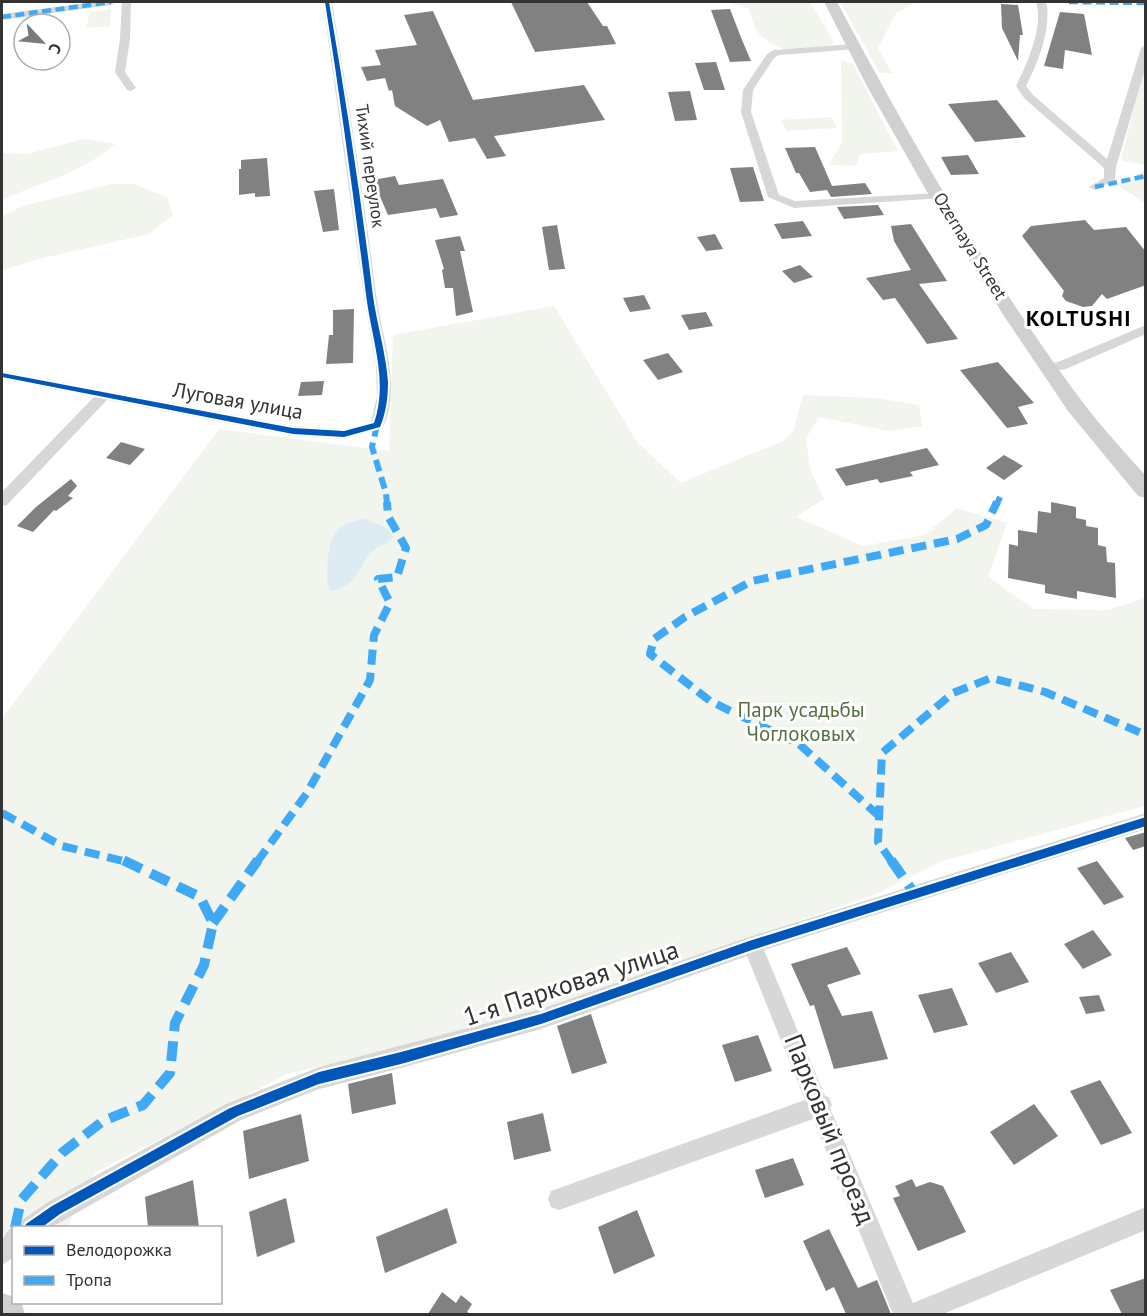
<svg xmlns="http://www.w3.org/2000/svg" width="1147" height="1316" viewBox="0 0 1147 1316" font-family="'PT Sans',sans-serif">
  <rect width="100%" height="100%" fill="#fff"/>
  <!-- green -->
  <path fill="#f1f5ed" d="M726,2H810L834,42L827,52C803,54 773,53 757,31C753,25 751,15 748,8Z
    M840,2H916L896,13L878,48L892,73H880Z
    M111,9L110,26L86,28L90,12Z
    M841,60L853,64L898,151L860,154L856,166L829,165L842,142Z
    M1145,64V165L1121,160Z
    M831,117L837,128L786,131L781,120Z
    M84,139L115,144C79,175 42,181 2,200V153L27,154Z
    M1145,170V203L1117,185Z
    M112,184H134L167,197L173,215L149,234L39,259L2,270V217L22,206Z
    M554,306L637,442L681,483L783,441L793,432L803,395L875,398L919,405L922,426L889,431L819,417L806,438L810,469L824,499L796,517L863,546L925,535L957,508L1007,523L988,577L1034,609L1108,610L1145,598V806L942,861L876,894L504,1022L285,1075L94,1173L67,1227L14,1228L13,1241L2,1233V719L219,429L389,451L393,335Z"/>
  <!-- water -->
  <path fill="#ddebf3" d="M365,519L387,528L393,537C386,548 382,543 374,550C355,567 363,583 331,591C325,579 327,573 328,559C331,532 338,523 365,519Z"/>
  <!-- building -->
  <path fill="#818181" d="M511,2H587L603,26H607L616,44L535,52Z
    M1001,4L1018,5L1023,35H1020L1018,61L1002,28Z
    M730,9L742,40L751,61L730,62L711,10Z
    M433,11L473,100L584,85L605,120L494,136L506,156L487,159L475,138L449,142L440,120L427,126L395,106L392,90L389,91L385,78L367,81L361,67L381,65L375,50L417,45L404,15Z
    M1060,12L1084,14L1092,55L1065,50L1063,69L1044,66Z
    M716,62L725,90H704L695,63Z
    M690,91L697,120L675,121L668,92Z
    M997,100L1026,137L975,142L948,104Z
    M815,147L832,186L865,183L872,194L831,197L827,190L810,192L799,173H796L785,148Z
    M968,155L979,174L951,175L941,157Z
    M267,158L270,196L255,197V193L239,195V169H241V160Z
    M753,167L764,201L740,202L730,168Z
    M395,176L399,185L443,179L458,215L440,218L436,208L388,215L373,180Z
    M334,189L339,230L323,232L314,191Z
    M878,205L884,215L844,219L837,207Z
    M1085,220L1094,230L1126,227L1146,252V285L1107,299L1102,294L1092,306L1083,307L1066,301L1062,296L1064,291L1022,236L1031,226Z
    M803,221L812,236L782,239L774,224Z
    M911,224L947,281L919,284L958,339L927,344L895,298L883,300L866,278L911,270L894,241L891,226Z
    M557,225L565,269L549,270L542,227Z
    M715,234L723,249L706,251L697,237Z
    M460,236L465,251H460L473,312L456,316L453,288H445L442,270L444,269L435,240Z
    M800,265L813,277L794,283L782,271Z
    M644,295L651,309L630,312L623,298Z
    M354,309L353,363L326,364L329,335H333V310Z
    M706,312L713,326L689,330L681,315Z
    M668,353L683,372L658,380L643,360Z
    M998,362L1034,403L1018,407L1028,424L1007,428L960,370Z
    M324,381L322,395L298,396L301,382Z
    M121,442L145,449L130,465L106,458Z
    M927,448L939,465L910,472L913,476L880,483L877,479L846,486L835,469Z
    M1004,455L1023,466L1004,480L986,468Z
    M71,479L77,486L68,496L73,498L56,511L54,510L33,532L17,526L36,507Z
    M1051,502L1076,507V518L1086,520V526L1098,528V545L1106,547L1107,562L1115,563L1116,598L1077,591V599L1045,593V585L1008,578L1009,544L1018,546V530L1037,533L1038,511L1051,513Z
    M1146,832V846L1133,850L1125,838Z
    M1097,861L1124,897L1104,905L1077,868Z
    M1093,930L1112,955L1083,969L1064,944Z
    M847,947L861,974L827,985L842,1016L872,1011L888,1059L834,1069L814,1005L810,1006L791,964Z
    M1011,952L1029,982L996,993L978,963Z
    M952,988L968,1025L934,1033L918,995Z
    M1099,995L1105,1011L1086,1014L1079,997Z
    M591,1014L607,1063L572,1074L557,1026Z
    M758,1035L772,1071L735,1082L722,1045Z
    M392,1073L396,1104L352,1114L348,1084Z
    M1100,1080L1132,1133L1101,1145L1070,1091Z
    M1034,1104L1058,1136L1014,1165L990,1132Z
    M543,1113L551,1151L514,1160L507,1122Z
    M301,1114L309,1161L249,1179L243,1131Z
    M793,1158L804,1185L765,1198L755,1170Z
    M912,1179L916,1187L930,1182L943,1186L966,1232L918,1251L893,1198L900,1196L895,1186Z
    M193,1180L199,1227H148L145,1197Z
    M286,1198L295,1242L257,1257L249,1212Z
    M447,1208L457,1243L385,1273L376,1237Z
    M637,1210L655,1256L614,1274L598,1227Z
    M829,1229L858,1288L877,1280L891,1314H846L834,1287L826,1291L803,1241Z
    M1146,1278V1314H1122L1110,1290Z
    M442,1292L456,1303L461,1295L472,1304L467,1312L471,1314H428Z"/>
  <g fill="none" stroke-linecap="round" stroke-linejoin="round">
    <!-- street -->
    <path fill="#d7d7d7" fill-rule="evenodd" d="M95,2H116L111,5L2,20V14Z
      M122,2H131L130,39L125,72L136,88L131,91L127,90L115,72L120,39Z
      M323,2H332C348,99 364,197 376,294C380,324 390,354 391,384C391,399 390,415 382,428L344,439L293,436L107,400L7,505L2,506V492L94,397L2,379V371L293,426L344,429L371,422L377,396L376,365L365,304Z
      M1036,2H1045L1047,5C1050,33 1038,62 1026,86L1033,95L1107,159L1141,48L1146,45V66L1116,167L1115,180L1095,190L1089,187L1104,178V168L1025,99L1016,86C1027,64 1044,27 1036,2Z
      M854,44L859,47L857,49L779,55L774,58L753,90L751,112L779,195L795,201L938,193L942,194V198L794,208L768,197L741,112L743,90L767,54L774,50Z
      M1146,325V334L1066,369L1048,372L1041,368L1043,365L1058,362Z
      M1146,813V829L764,950L825,1096L829,1097L832,1105L830,1108L913,1303L1146,1207V1230L943,1314H893L813,1119L559,1210L551,1207L548,1199L551,1191L805,1100L747,956L541,1029L401,1068L319,1089L241,1120L50,1228H19L22,1220L48,1202L226,1104L319,1067L541,1009L752,936Z
      M14,1227L16,1228H14V1257L2,1265C0,1249 0,1233 14,1227Z"/>
    <!-- secondary -->
    <path fill="#d0d0d0" fill-rule="evenodd" d="M824,2H837C910,139 988,275 1081,400C1101,427 1124,451 1146,476V498L1138,496L1068,411L1004,316L934,204L868,88Z
      M2,1293L14,1297V1302H21L25,1314H2Z"/>
    <!-- quiet-far3 -->
    <path stroke="#3fa9f5" stroke-width="4.5" stroke-dasharray="9 4.5" stroke-linecap="butt" d="M1069,2L1146,3
      M2,17L111,2
      M1095,187L1146,176"/>
    <!-- quiet-far2 -->
    <path stroke="#3fa9f5" stroke-width="6" stroke-dasharray="12 6" stroke-linecap="butt" d="M377,425L372,447L386,493L387,504
      M997,504L1000,497"/>
    <!-- quiet-far1 -->
    <path stroke="#3fa9f5" stroke-width="8" stroke-dasharray="15 8" stroke-linecap="butt" d="M2,813L62,846L127,862
      M879,816L799,744L710,701L650,654L654,639L685,617L752,581L957,539L986,525L997,502
      M257,862L307,793L370,680L374,635L390,603L378,579L397,577L406,548L388,516L387,502
      M892,862L878,842L882,753L953,693L991,678L1045,692L1146,735"/>
    <!-- quiet -->
    <path stroke="#3fa9f5" stroke-width="10" stroke-dasharray="20 10" stroke-linecap="butt" d="M891,860L914,893
      M213,923L258,860
      M15,1228L21,1200L63,1152L103,1121L143,1105L170,1073L175,1023L204,965L213,923L200,897L123,860"/>
    <!-- cycleway casing -->
    <g stroke="#fff" stroke-width="4">
      <path id="cycleway" d="M325,2H329C346,100 361,198 373,296C377,325 386,353 388,382C388,398 386,413 380,427L344,437L293,434L2,377V373L293,428L344,431L374,423C388,383 373,343 367,302C354,201 341,102 325,2Z
        M1146,817V826L752,950L541,1024L401,1064L319,1084L238,1116L60,1214L41,1228H24L26,1224L52,1206L230,1108L319,1072L401,1052L541,1014L752,940Z"/>
    </g>
    <!-- cycleway -->
    <use href="#cycleway" fill="#0057b8" fill-rule="evenodd"/>
  </g>
  <g text-anchor="middle" stroke-width="6" stroke-linejoin="round" paint-order="stroke">
    <!-- far-street labels -->
    <g font-size="18" fill="#333" stroke="#fff">
      <text transform="translate(370 166) rotate(82)" y="6">Тихий переулок</text>
      <text transform="translate(970 246) rotate(58)" y="6">Ozernaya Street</text>
    </g>
    <!-- street labels -->
    <g font-size="21" fill="#333" stroke="#fff">
      <text transform="translate(238 401) rotate(10)" y="7">Луговая улица</text>
    </g>
    <!-- park labels -->
    <g font-size="21" fill="#56703f" stroke="#fff">
      <text x="801" y="717">Парк усадьбы<tspan x="801" dy="24">Чоглоковых</tspan></text>
    </g>
    <!-- far-district labels -->
    <g font-size="22" font-weight="bold" letter-spacing="1.5" fill="#000" stroke="#fff">
      <text x="1079" y="326">KOLTUSHI</text>
    </g>
    <!-- near-street labels -->
    <g font-size="26" fill="#333" stroke="#fff">
      <text transform="translate(571 983) rotate(-18)" y="9">1-я Парковая улица</text>
      <text transform="translate(830 1129) rotate(68)" y="9">Парковый проезд</text>
    </g>
  </g>
  <!-- border -->
  <rect width="1147" height="1316" fill="none" stroke="#333333" stroke-width="6"/>
  <!-- legend -->
  <rect x="12" y="1226" width="210" height="78" fill="#ffffff" stroke="#adadad" stroke-width="1.5"/>
  <rect x="24" y="1246" width="30" height="9" fill="#0057b8" stroke="#adadad" stroke-width="1.5"/>
  <text x="66" y="1256" font-size="18" fill="#333333">Велодорожка</text>
  <rect x="24" y="1276" width="30" height="9" fill="#3fa9f5" stroke="#adadad" stroke-width="1.5"/>
  <text x="66" y="1286" font-size="18" fill="#333333">Тропа</text>
  <!-- north arrow -->
  <g transform="translate(42 42) rotate(116)"><circle r="28" fill="#ffffff" stroke="#adadad" stroke-width="1.5"/>
  <path d="M0-4.5L10 22L0 15L-10 22Z" fill="#7a7a7a"/>
  <text y="-9" font-size="16" font-weight="bold" text-anchor="middle" fill="#333333">С</text>
  </g>
</svg>
